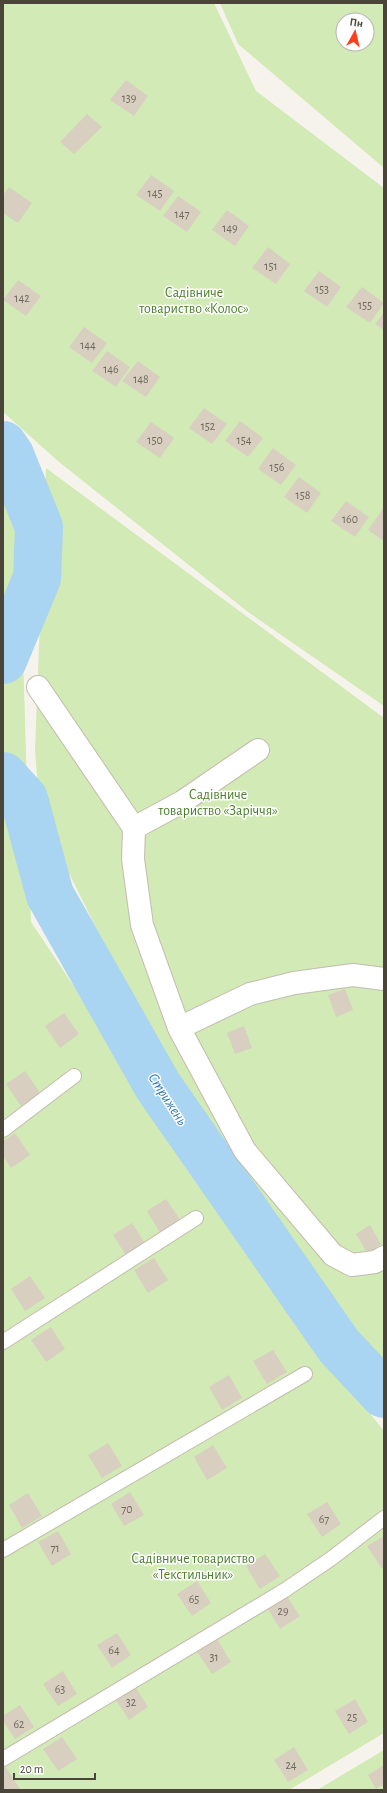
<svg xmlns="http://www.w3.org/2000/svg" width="387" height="1793" viewBox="0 0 387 1793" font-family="'Alegreya Sans',sans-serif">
  <rect width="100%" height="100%" fill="#f6f3ec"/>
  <!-- green -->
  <path fill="#d2eab5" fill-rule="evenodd" d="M3,3H214L256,91L384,188V706L248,612L59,462L3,412Z
    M220,3H384V168L238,44ZM343,20H367V44H343Z
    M46,468L384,718V1359L345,1324L205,1128L97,930L40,814L35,750Z
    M3,485L19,520L31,922L304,1332L384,1431V1733L289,1790H3Z
    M384,1750V1790H317Z"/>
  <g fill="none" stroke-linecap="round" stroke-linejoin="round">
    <!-- river -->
    <path stroke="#a9d4f2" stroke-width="48" d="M3,445L10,455L39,527L37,578L3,660
      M3,776L24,799L50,895L158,1086L339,1346L384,1394"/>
  </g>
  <!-- building -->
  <path fill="#d8cfc1" d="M126,80L148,96L134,116L110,100Z
    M87,114L102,127L74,154L60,142Z
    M151,175L174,191L160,211L136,195Z
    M9,187L32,203L18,223L3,213V195Z
    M178,196L201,212L187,232L163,216Z
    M227,210L249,226L235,246L212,230Z
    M268,247L290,264L276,284L252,268Z
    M319,271L341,287L327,307L304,291Z
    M18,280L41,296L26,316L3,300Z
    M362,287L384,303L370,323L346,307Z
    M384,312V330L375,324Z
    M84,327L107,343L92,363L69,347Z
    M107,351L130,367L116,387L92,371Z
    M138,361L160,377L146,397L122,381Z
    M204,408L227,424L212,444L189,428Z
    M240,421L263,438L248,457L225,441Z
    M151,422L174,438L160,458L136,442Z
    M273,448L296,465L281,485L258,469Z
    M299,477L321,493L307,513L284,497Z
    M346,501L369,517L355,537L331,521Z
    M383,509L384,510V541L368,530Z
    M345,989L353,1010L336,1017L328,995Z
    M64,1013L79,1034L60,1048L45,1026Z
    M244,1026L252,1048L235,1054L227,1033Z
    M25,1071L40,1093L21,1106L6,1084Z
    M15,1133L30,1155L11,1168L3,1156V1141Z
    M166,1199L181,1221L161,1234L147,1211Z
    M132,1223L146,1245L127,1257L113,1235Z
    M370,1225L381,1244L367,1253L356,1234Z
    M154,1258L168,1280L148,1293L134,1270Z
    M30,1276L45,1298L25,1311L11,1289Z
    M51,1327L65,1349L46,1362L31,1340Z
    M273,1350L287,1372L267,1384L253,1361Z
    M229,1375L242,1398L222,1410L209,1387Z
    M108,1443L122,1466L102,1478L88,1455Z
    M213,1445L227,1468L207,1480L194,1457Z
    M130,1492L144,1515L124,1526L111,1504Z
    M28,1493L42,1516L22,1528L9,1505Z
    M327,1502L341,1524L322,1537L307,1514Z
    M58,1531L71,1554L52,1566L38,1542Z
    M384,1536V1567L382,1569L367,1546Z
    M265,1554L280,1576L260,1589L246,1566Z
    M197,1581L211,1603L192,1616L177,1594Z
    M285,1594L300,1616L280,1629L266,1606Z
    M117,1633L131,1655L112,1668L97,1645Z
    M217,1639L231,1662L212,1674L197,1652Z
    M63,1671L77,1694L58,1706L43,1684Z
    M134,1685L148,1707L129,1720L114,1697Z
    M355,1699L368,1722L349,1734L335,1711Z
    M20,1705L34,1727L15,1739L3,1721V1716Z
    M62,1737L77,1759L58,1771L43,1749Z
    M294,1747L308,1770L288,1782L274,1760Z
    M384,1765V1784L376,1789L368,1775Z
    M5,1766L20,1789L18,1790H3V1768Z"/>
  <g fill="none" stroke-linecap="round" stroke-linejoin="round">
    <!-- service casing -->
    <g stroke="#c2bbae" stroke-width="16">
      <path id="service" d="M3,1130L74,1076
        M3,1342L196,1218
        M3,1550L305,1374
        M3,1759L285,1590L332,1558L384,1518"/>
    </g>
    <!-- minor casing -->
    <g stroke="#c2bbae" stroke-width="24">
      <path id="minor" d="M38,687L134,828L133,859L142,925L179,1028L245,1151L333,1255L352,1265L375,1262L384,1257
        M134,828L182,802L258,750
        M179,1028L250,994L294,983L353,975L384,979"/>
    </g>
    <!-- service -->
    <use href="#service" stroke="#fff" stroke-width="14"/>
    <!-- minor -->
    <use href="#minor" stroke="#fff" stroke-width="22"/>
  </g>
  <g text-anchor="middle" stroke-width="3" stroke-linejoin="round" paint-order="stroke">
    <!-- number labels -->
    <g font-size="12" fill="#6e675b">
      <text x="129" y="102">139</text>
      <text x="155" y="197">145</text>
      <text x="182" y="218">147</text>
      <text x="230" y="232">149</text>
      <text x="271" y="270">151</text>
      <text x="322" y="293">153</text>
      <text x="22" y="302">142</text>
      <text x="365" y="309">155</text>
      <text x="88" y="349">144</text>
      <text x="111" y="373">146</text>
      <text x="141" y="383">148</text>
      <text x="208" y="430">152</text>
      <text x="155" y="444">150</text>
      <text x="244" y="444">154</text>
      <text x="277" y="471">156</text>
      <text x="303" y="499">158</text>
      <text x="350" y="523">160</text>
      <text x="127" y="1513">70</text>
      <text x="324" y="1523">67</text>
      <text x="55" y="1552">71</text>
      <text x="194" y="1603">65</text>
      <text x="283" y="1615">29</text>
      <text x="114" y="1654">64</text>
      <text x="214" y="1661">31</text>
      <text x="60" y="1693">63</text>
      <text x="131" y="1706">32</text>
      <text x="352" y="1721">25</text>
      <text x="19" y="1728">62</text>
      <text x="291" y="1769">24</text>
    </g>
    <!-- park labels -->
    <g font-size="14" fill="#4a7f2a" stroke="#fff">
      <text x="194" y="297">Садівниче<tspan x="194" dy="16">товариство «Колос»</tspan></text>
      <text x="218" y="799">Садівниче<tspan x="218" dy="16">товариство «Заріччя»</tspan></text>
      <text x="193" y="1563">Садівниче товариство<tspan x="193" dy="16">«Текстильник»</tspan></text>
    </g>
    <!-- water labels -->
    <g font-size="15" font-style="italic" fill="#2e7ab2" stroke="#fff">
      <text transform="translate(168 1099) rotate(57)" y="5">Стрижень</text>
    </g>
  </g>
  <!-- border -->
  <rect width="387" height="1793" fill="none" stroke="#4b4439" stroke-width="8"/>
  <!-- north arrow -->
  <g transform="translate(355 32) rotate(8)"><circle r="19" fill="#ffffff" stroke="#b7b4b0"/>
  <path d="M0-3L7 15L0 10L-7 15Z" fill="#fc3f1d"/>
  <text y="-6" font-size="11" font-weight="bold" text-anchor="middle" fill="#4b4439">Пн</text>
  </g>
  <!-- scale -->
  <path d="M14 1773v6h81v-6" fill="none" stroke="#4b4439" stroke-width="2"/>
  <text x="20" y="1773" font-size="12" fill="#4b4439" stroke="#ffffff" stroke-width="3" paint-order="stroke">20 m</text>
</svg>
